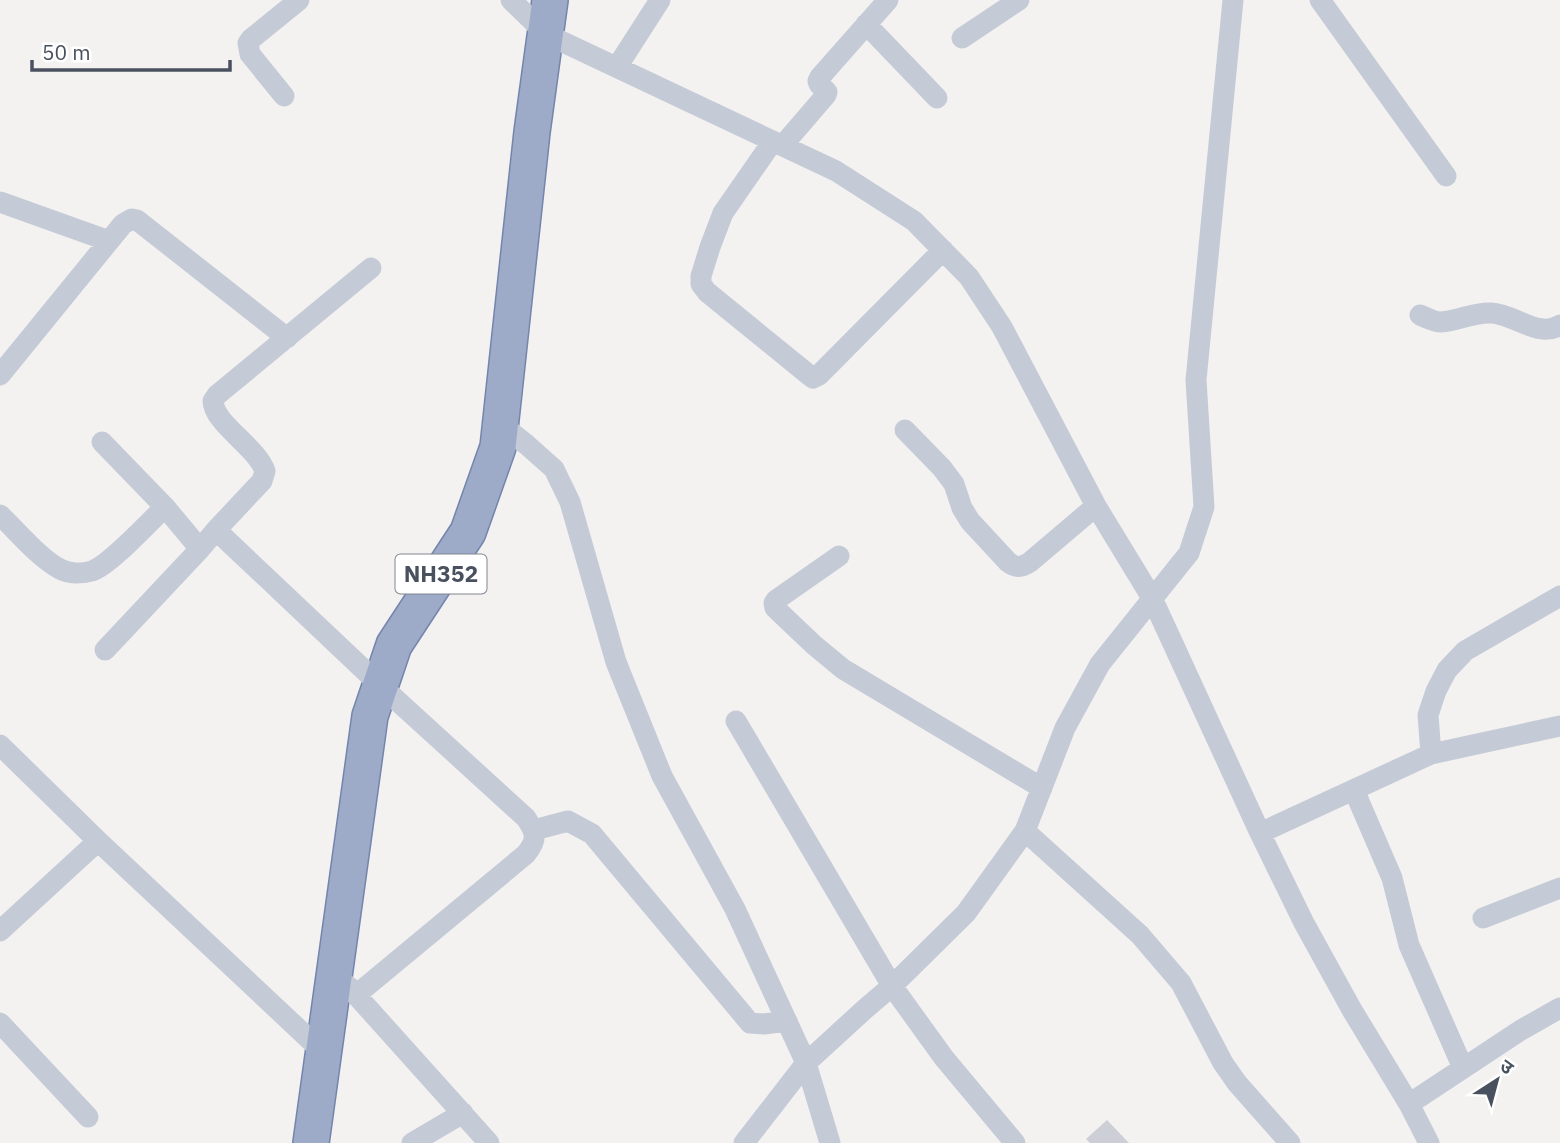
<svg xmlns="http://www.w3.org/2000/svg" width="1560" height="1143" viewBox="0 0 1560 1143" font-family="'IBM Plex Sans','Noto Sans Devanagari',sans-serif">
  <rect width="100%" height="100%" fill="#f4f2f1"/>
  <!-- building -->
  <path fill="#cdcfd7" d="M1107,1120L1129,1143H1090L1086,1139Z"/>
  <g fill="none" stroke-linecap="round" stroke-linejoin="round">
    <!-- trunk casing -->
    <g stroke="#7485ac" stroke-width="38">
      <path id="trunk" d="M311,1143L370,716L394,645L468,532L498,447L532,132L550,0"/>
    </g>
    <!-- minor -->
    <path stroke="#c5cbd6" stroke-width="21" d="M511,0L546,34L836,171L914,221L969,277L1002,327L1096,506L1152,598L1260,833L1304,923L1352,1010L1409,1104L1429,1143
      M1320,0L1446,176
      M866,24L937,98
      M962,38L1019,0
      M617,67L660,0
      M284,96L250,54L248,43L251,39L299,0
      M773,141L723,213L710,247L701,276V284L707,292L809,375L813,378L819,375L943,250
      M783,145L826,95L827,92L819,84L818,81L820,77L888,0
      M0,202L109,241
      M1420,315C1427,318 1434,322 1441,322C1458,321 1474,312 1491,313C1515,314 1539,339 1560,325
      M0,375L123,224L132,219L137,220L287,338
      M501,424L527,445L554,469L570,502L616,662L662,776L735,909L806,1063L830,1143
      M905,430L942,468L954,484L962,508L970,521L1008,562C1016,568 1021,568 1030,562L1096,506
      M102,442L165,507
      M0,515C17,531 40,559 60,569C69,574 82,574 92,571C110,565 149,522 165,507L200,549L216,530L380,685L526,818C536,833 538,839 526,854L356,995
      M216,530L262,481L265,471C256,446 214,424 213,401L217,395L371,268
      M839,556L776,600L774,603L775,608L814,645L843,669L1042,788
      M105,650L200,549
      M736,721L892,986L944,1058L1015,1143
      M0,745L98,841L324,1053
      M1431,754L1560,726
      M1354,790L1392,878L1409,945L1463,1068
      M534,830L568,821L592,834L750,1023L764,1024L787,1021
      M1025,831L1140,935L1181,983L1223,1063L1237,1083L1290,1143
      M1260,833L1431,754L1428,715L1436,691L1447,670L1465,651L1560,596
      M1483,918L1560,888
      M0,931L98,841
      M348,986L489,1143
      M0,1023L88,1117
      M1409,1104L1521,1030L1560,1008
      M412,1143L463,1113
      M744,1143L806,1063L865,1009L892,986L966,913L1025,831L1065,728L1100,664L1189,553L1204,507L1196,380L1233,0"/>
    <!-- trunk -->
    <use href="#trunk" stroke="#9daac8" stroke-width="35"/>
  </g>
  <g text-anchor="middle" stroke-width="5" stroke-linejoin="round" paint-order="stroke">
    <!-- shield labels -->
    <rect fill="#fff" stroke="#80858f" stroke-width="2" x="395.5" y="554.5" width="91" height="39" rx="5"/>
    <g font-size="23" font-weight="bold" fill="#49515f">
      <text x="441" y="582">NH352</text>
    </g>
  </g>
  <!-- north arrow -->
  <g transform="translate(1497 1080) rotate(36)" stroke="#ffffff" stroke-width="5" paint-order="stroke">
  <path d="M0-5L12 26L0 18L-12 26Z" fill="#49515f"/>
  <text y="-10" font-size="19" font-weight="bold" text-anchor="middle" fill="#49515f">उ</text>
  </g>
  <!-- scale -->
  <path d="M32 60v10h198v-10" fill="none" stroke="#49515f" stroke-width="3.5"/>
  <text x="42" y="60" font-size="21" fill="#49515f" stroke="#ffffff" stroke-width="5" paint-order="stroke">50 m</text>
</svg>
